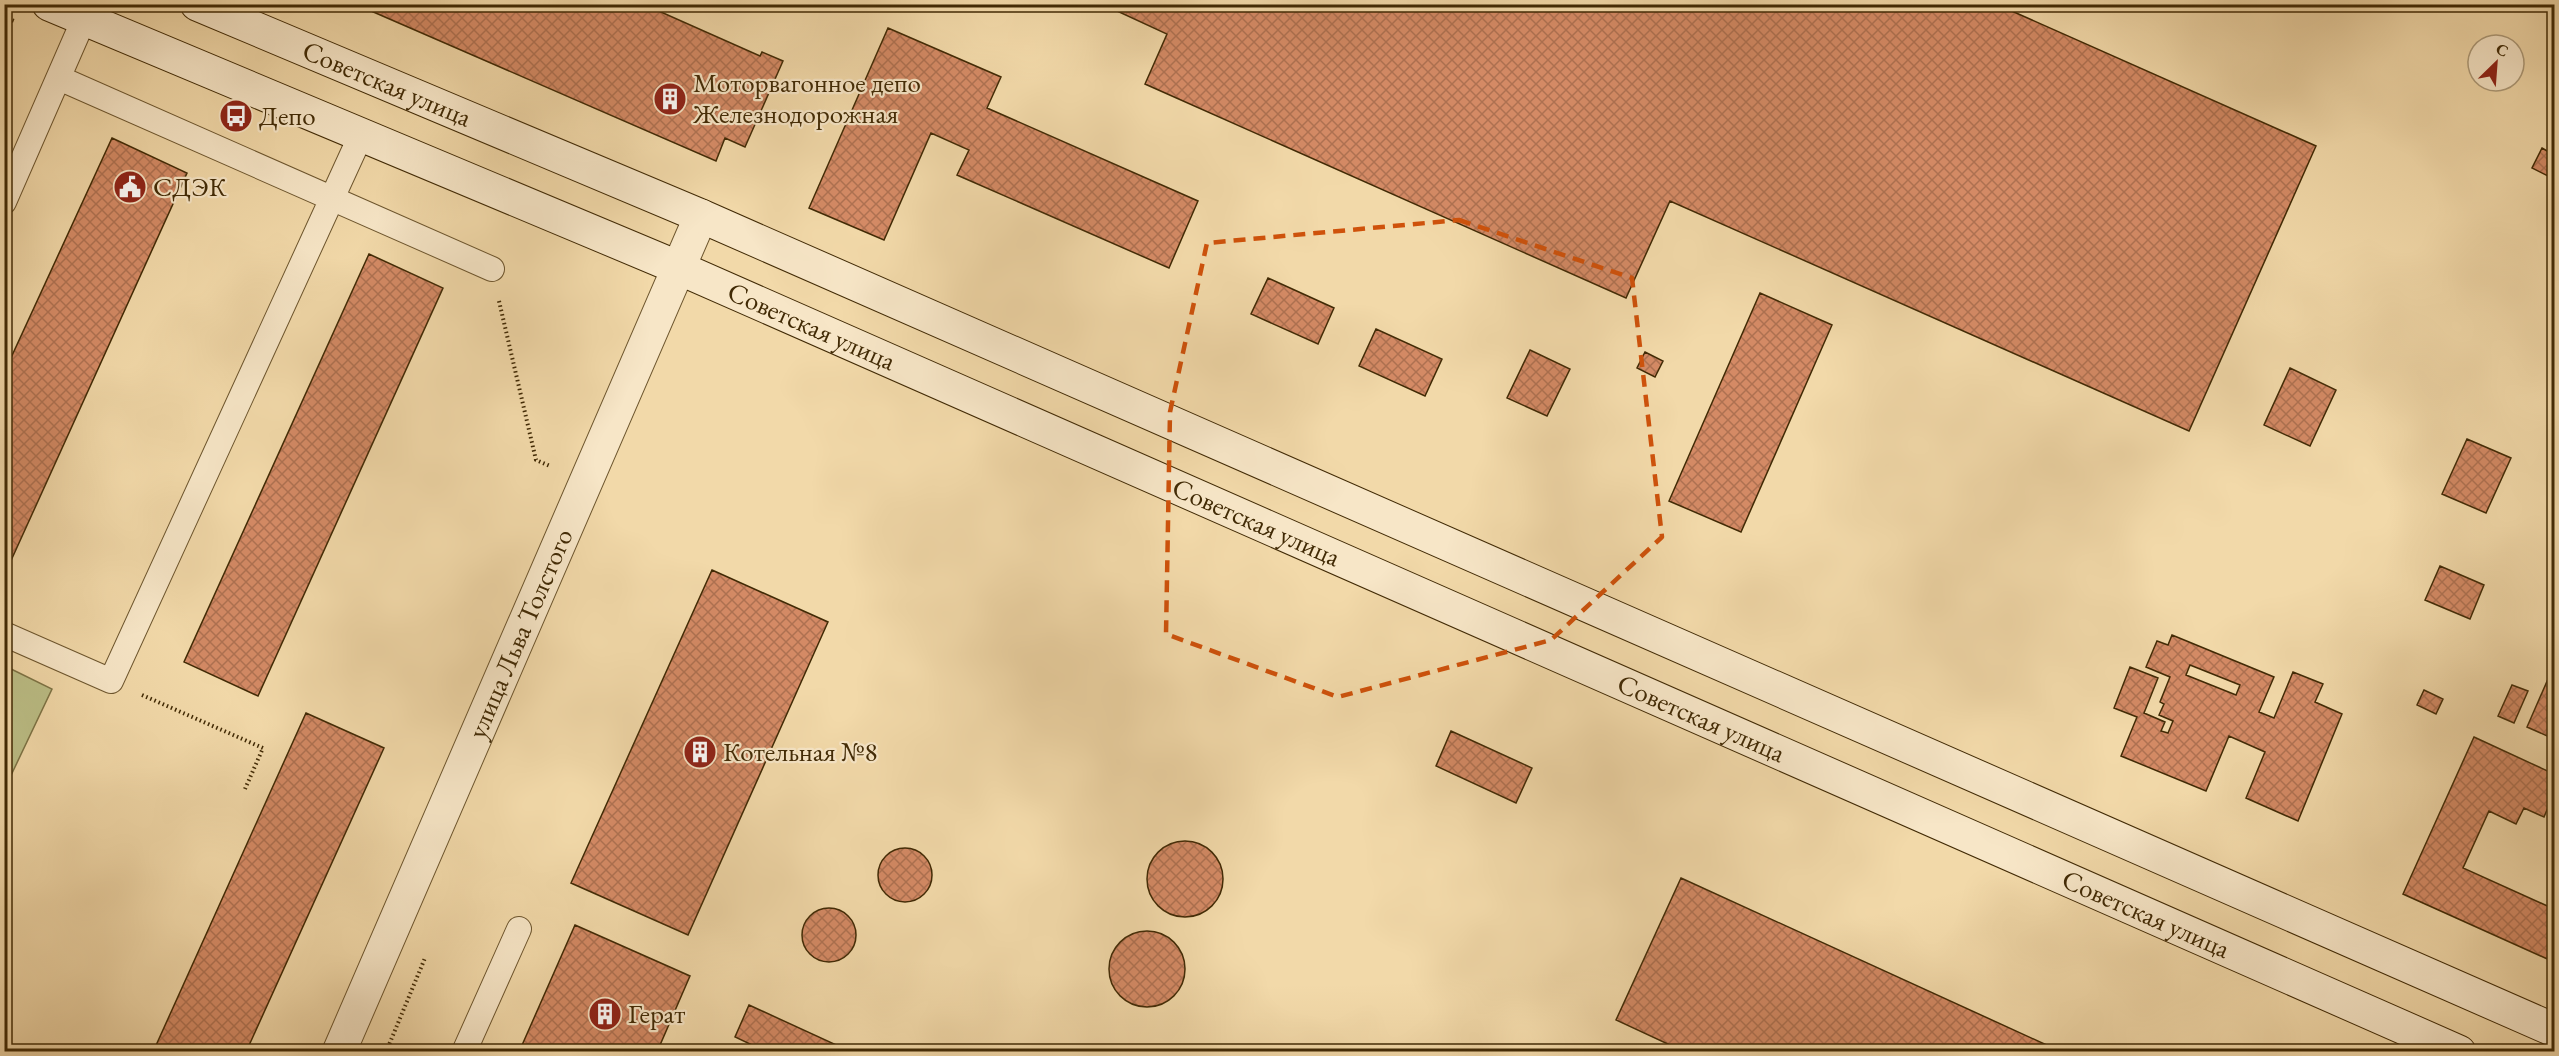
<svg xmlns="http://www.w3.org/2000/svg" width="2559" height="1056" viewBox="0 0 2559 1056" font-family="'EB Garamond',serif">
  <defs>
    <pattern id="building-cross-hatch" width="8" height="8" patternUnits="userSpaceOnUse" patternTransform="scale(1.5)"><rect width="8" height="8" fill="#d48a65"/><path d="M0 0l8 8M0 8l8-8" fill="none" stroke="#ae7151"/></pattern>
  </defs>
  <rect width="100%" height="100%" fill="#f2d9a9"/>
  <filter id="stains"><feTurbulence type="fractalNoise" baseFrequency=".00333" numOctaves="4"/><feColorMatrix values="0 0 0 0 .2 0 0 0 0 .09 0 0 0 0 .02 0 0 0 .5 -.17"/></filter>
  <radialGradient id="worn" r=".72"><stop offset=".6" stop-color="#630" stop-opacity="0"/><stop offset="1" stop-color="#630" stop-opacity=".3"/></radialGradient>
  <!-- pitch -->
  <path fill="#bcbf87" stroke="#7e7446" stroke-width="1.5" d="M5,666L52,689L5,788Z"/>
  <!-- building -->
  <path fill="url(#building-cross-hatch)" stroke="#412a05" stroke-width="1.5" fill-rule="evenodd" d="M355,4H643L760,56L762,52L783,61L745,147L725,138L716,161Z
    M1102,4H1996L2316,146L2189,431L1670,201L1626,298L1145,84L1167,34Z
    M888,28L1001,77L987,108L1198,201L1169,268L957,175L969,150L931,133L884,240L809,208Z
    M112,138L187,173L4,576V373Z
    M2542,148L2554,155V179L2532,168Z
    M369,254L443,288L258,696L184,662Z
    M1268,278L1334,308L1318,344L1251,314Z
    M1760,293L1832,325L1741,532L1669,501Z
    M1376,329L1442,359L1425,396L1359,366Z
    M1530,350L1570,369L1547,416L1507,398Z
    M1645,352L1663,361L1655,377L1637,368Z
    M2290,368L2336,390L2310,446L2264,425Z
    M2467,439L2511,458L2486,513L2442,494Z
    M2440,566L2484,585L2470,619L2425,600Z
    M712,570L828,622L688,935L571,883Z
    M2172,635L2274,677L2259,712L2274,718L2293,672L2323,684L2315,702L2342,714L2298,821L2246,798L2265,752L2229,736L2206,791L2121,756L2137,717L2114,708L2130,667L2158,678L2144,713L2165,722L2161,731L2168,733L2173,721L2159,715L2164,704L2160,702L2170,677L2146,667L2157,641L2168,645ZM2190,665L2240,685L2236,695L2186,675Z
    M2548,679L2554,682V739L2527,727Z
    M2512,685L2528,691L2514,723L2498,716Z
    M2424,690L2443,699L2436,714L2417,705Z
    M306,713L384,748L246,1052H153Z
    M1451,731L1532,768L1516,803L1436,766Z
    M2474,737L2554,774V793L2544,817L2524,808L2516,824L2489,811L2463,868L2554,909V962L2403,894Z
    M1147 879a38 38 0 1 1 76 0a38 38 0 1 1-76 0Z
    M878 875a27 27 0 1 1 54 0a27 27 0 1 1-54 0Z
    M1681,878L2062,1052H1685L1616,1020Z
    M802 935a27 27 0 1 1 54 0a27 27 0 1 1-54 0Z
    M575,925L690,976L657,1052H519Z
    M1109 969a38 38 0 1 1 76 0a38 38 0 1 1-76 0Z
    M749,1005L843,1048L841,1052H767L735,1037Z"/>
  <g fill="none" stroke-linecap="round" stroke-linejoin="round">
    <!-- service casing -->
    <g stroke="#6d562e" stroke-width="26">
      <path id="service" d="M59,78L492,269
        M4,202L84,19
        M4,634L111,681L361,135
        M464,1052L519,929"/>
    </g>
    <!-- tertiary casing -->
    <g stroke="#6d562e" stroke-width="35">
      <g id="tertiary">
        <path id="s1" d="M339,1052L701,216"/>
      </g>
    </g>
    <!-- secondary casing -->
    <g stroke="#412a05" stroke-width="35">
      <g id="secondary">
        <path id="s2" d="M49,4L679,268L2459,1052"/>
        <path id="s3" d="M197,4L701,216L2554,1030"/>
      </g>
    </g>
    <!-- path -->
    <path stroke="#412a05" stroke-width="4" stroke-dasharray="1.5 3" stroke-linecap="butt" d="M4,17L14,21
      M499,301L536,460L550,466
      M142,695L263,748L245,789
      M386,1052L425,958"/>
    <!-- service -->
    <use href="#service" stroke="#f7e6c7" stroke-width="24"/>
    <!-- tertiary -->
    <use href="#tertiary" stroke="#f7e6c7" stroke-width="33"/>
    <!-- secondary -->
    <use href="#secondary" stroke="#f7e6c7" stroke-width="33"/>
  </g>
  <!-- marked area -->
  <path fill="none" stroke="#cf520b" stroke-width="4.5" stroke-dasharray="12 8" stroke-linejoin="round" d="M1459,220L1632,278L1662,537L1551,640L1338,697L1166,634L1170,412L1207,243Z"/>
  <!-- icons -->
  <defs>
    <g id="building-disc" transform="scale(1.725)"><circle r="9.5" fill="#8f2418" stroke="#f7e6c7"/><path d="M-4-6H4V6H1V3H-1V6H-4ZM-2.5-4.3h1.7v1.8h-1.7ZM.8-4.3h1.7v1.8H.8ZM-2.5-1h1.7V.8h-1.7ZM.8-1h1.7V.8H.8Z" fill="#fff"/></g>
    <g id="bus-disc" transform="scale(1.725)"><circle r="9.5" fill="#8f2418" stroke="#f7e6c7"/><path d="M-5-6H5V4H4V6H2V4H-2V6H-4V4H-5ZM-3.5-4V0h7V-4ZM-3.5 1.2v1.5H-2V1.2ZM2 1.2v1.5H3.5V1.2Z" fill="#fff"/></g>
    <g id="civic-disc" transform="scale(1.725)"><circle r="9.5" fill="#8f2418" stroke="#f7e6c7"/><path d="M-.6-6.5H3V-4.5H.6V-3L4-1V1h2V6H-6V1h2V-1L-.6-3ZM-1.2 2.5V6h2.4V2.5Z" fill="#fff"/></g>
  </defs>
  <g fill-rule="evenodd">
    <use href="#building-disc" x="670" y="99"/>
    <use href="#bus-disc" x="236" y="116"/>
    <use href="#civic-disc" x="130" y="187"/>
    <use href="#building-disc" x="700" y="752"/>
    <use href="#building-disc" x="605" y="1014"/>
  </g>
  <g text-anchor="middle" stroke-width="4.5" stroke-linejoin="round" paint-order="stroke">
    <!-- poi labels -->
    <g font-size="27" fill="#412a05" stroke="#f7e6c7" text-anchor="start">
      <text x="693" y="92">Моторвагонное депо<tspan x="693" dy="31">Железнодорожная</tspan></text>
      <text x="259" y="125">Депо</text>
      <text x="153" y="196">СДЭК</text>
      <text x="723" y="761">Котельная №8</text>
      <text x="628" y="1023">Герат</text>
    </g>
    <!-- street labels -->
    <g font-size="27" fill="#412a05" stroke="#f7e6c7">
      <text dy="9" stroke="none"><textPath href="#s3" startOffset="206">Советская улица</textPath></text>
      <text dy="9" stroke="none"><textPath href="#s2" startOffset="828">Советская улица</textPath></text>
      <text dy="9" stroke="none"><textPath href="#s2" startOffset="1314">Советская улица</textPath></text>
      <text dy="9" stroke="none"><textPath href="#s1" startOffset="456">улица Льва Толстого</textPath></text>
      <text dy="9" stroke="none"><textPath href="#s2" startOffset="1800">Советская улица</textPath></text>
      <text dy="9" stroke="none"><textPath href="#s2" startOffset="2286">Советская улица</textPath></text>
    </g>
  </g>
  <!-- margin -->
  <rect width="2559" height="1056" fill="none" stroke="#f2d9a9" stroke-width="24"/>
  <rect x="6" y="6" width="2547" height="1044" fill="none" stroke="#412a05" stroke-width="3"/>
  <rect x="12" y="12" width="2535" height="1032" fill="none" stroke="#412a05" stroke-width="1.5"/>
  <!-- north arrow -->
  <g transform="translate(2496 63) rotate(25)"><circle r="28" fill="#f7e6c7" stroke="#ae9b79" stroke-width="1.5"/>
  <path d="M0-4.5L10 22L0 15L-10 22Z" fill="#8f2418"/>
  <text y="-9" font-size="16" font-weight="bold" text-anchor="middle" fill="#412a05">С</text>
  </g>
  <rect width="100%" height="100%" filter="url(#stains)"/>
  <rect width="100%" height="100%" fill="url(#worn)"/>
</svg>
